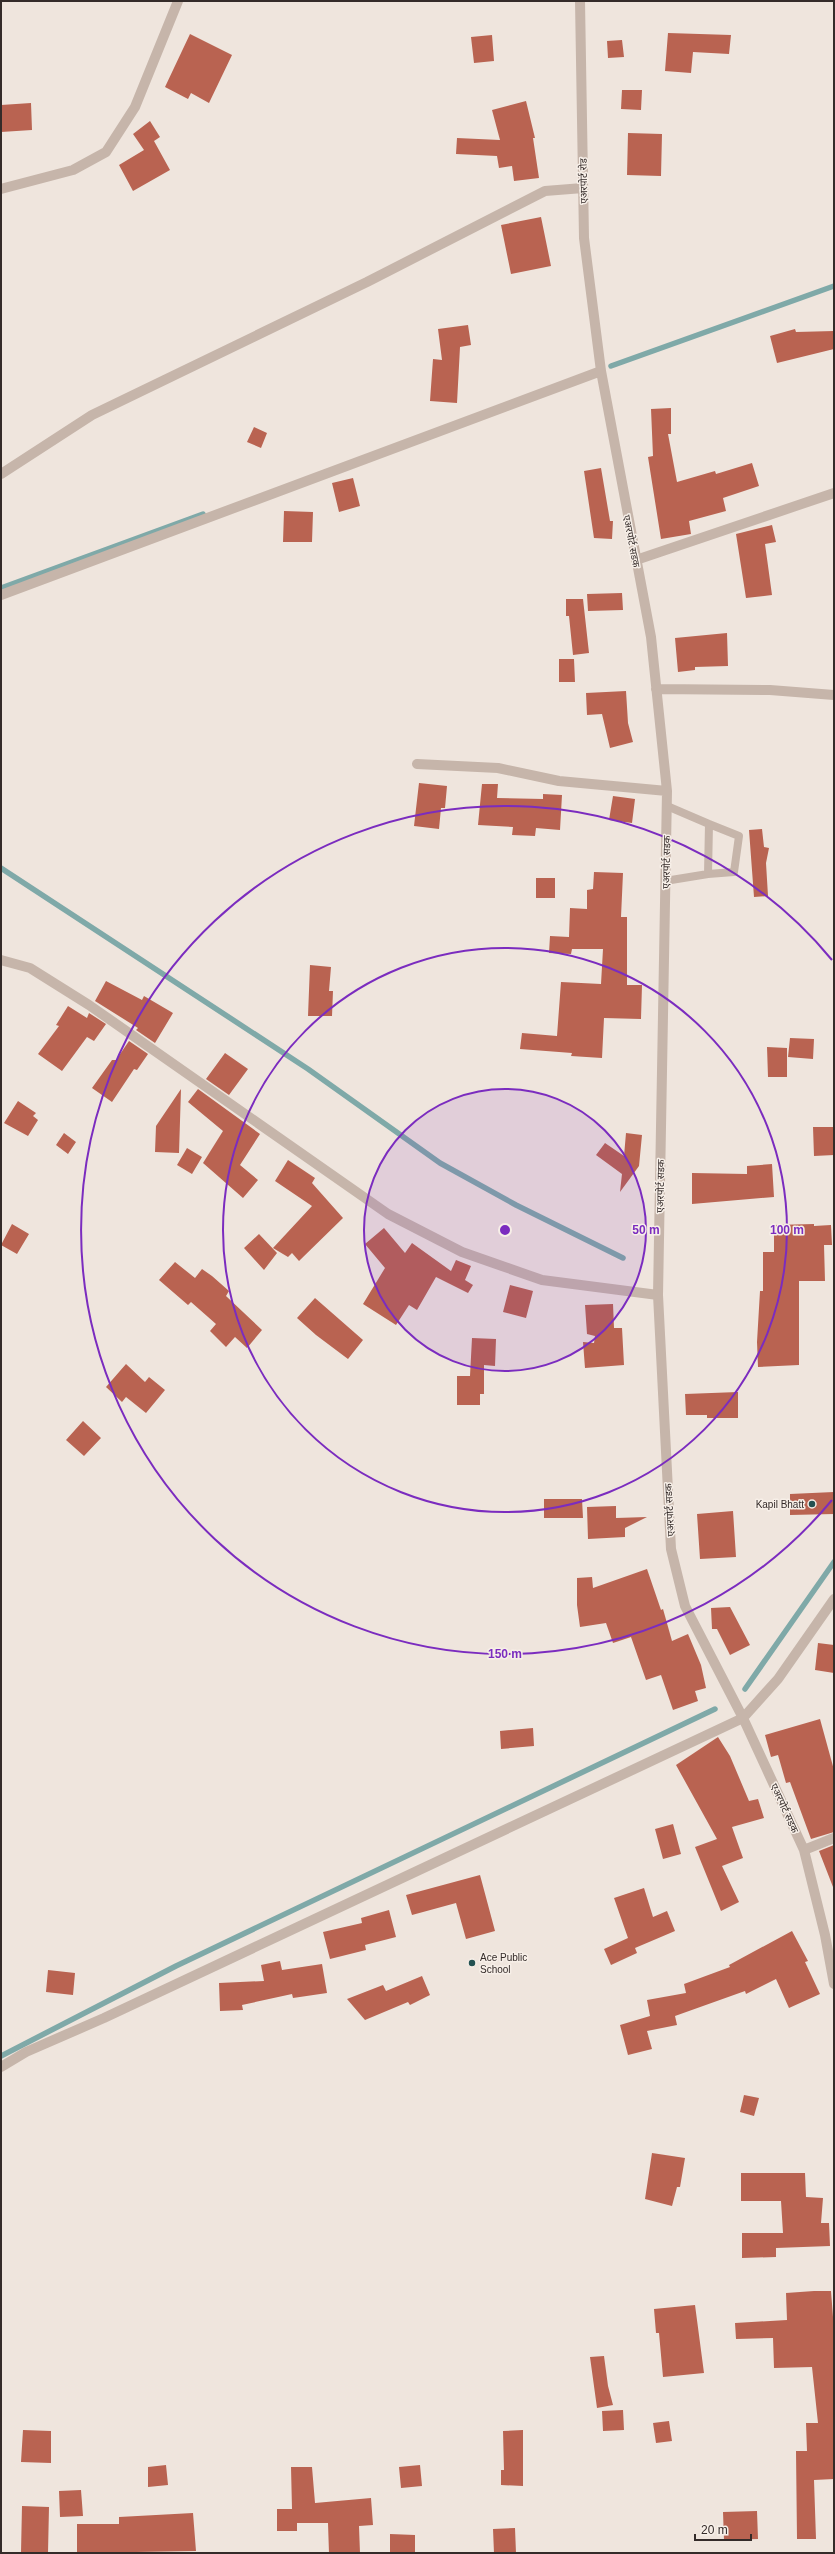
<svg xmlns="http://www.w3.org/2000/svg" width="835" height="2554" viewBox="0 0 835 2554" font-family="Helvetica,'Noto Sans Devanagari',sans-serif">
	<rect width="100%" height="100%" fill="#efe5dd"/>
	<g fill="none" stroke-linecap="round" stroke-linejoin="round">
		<path stroke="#7fa9a8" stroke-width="5.5" d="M611 366 834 286
			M1 588 203 514
			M1 868 308 1069 440 1163 516 1205 623 1258
			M745 1689 834 1562
			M1 2056 176 1966 715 1709"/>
	</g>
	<path fill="#b96351" d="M668 33 731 35 729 54 693 52 691 73 665 71Z
		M190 34 232 55 209 103 191 93 188 99 165 87Z
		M492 35 494 61 474 63 471 37Z
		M622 40 624 57 608 58 607 41Z
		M622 90H642L641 110 621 109Z
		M526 101 535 138H533L539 178 514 181 512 166 499 168 497 156 456 154 457 138 500 140 492 110Z
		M31 103 32 130 1 132V105Z
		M150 121 160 137 154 141 170 170 133 191 119 165 144 150 133 134Z
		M628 133 662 134 661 176 627 175Z
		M541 217 551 266 511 274 501 225Z
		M468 325 471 345 460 347 457 403 430 401 433 359 442 360 438 329Z
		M795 329 796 332 834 331V349L777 363 770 336Z
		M671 408V434H668L677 482 715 471 716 474 752 463 759 486 723 498 726 511 689 521 691 534 661 539 648 457 653 456 651 409Z
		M254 427 267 433 261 448 247 442Z
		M601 468 610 521H613L612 539 594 538 584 471Z
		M353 478 360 506 339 512 332 483Z
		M284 511 313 512 312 542H283Z
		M772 525 776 542 765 544 772 595 746 598 736 534Z
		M622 593 623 610 588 611 587 594Z
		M566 599H583L589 653 573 655 569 616H566Z
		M727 633 728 666 695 667V670L678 672 675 638Z
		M559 659H574L575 682H559Z
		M626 691 628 723 633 742 610 748 602 714 587 715 586 693Z
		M419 783 447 786 445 808H441L439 829 414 826Z
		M482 784H498L497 798 543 799V794L562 795 560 830 536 828 535 836 512 835 513 827 478 825Z
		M613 796 635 799 632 823 609 820Z
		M762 829 764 847 769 848 766 863 768 896 754 897 749 830Z
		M594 872 623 873 621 917H627V985H642L641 1019 604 1018 602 1058 571 1056 572 1053 520 1049 522 1033 557 1036 561 982 601 984 603 949H572L571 954 549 953 550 936 569 937 570 908 587 909V890L593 889Z
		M536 878H555V898H536Z
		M310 965 331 967 329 991H333L332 1016H308Z
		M106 981 142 1000 144 996 173 1013 155 1043 136 1030 138 1028 95 1001Z
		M68 1006 87 1018 89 1013 106 1024 94 1041 87 1037 62 1071 38 1054 59 1026 56 1025Z
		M790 1038 814 1039 813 1059 788 1057Z
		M129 1041 148 1054 137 1070 134 1069 112 1102 92 1088 112 1060H116Z
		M767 1047 787 1048V1077H768Z
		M225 1053 248 1069 229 1095 206 1079Z
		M181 1089 179 1153 155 1152 156 1126Z
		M198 1089 260 1134 240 1165 258 1180 243 1198 203 1163 223 1131 188 1102Z
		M18 1101 36 1113 33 1116 38 1120 28 1136 4 1123Z
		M813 1127H834V1155L814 1156Z
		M64 1133 76 1142 68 1154 56 1145Z
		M626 1133 642 1135 639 1166 620 1192 622 1174 596 1155 605 1143 624 1156Z
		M187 1148 202 1157 192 1174 177 1165Z
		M288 1160 315 1178 312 1183 343 1218 299 1261 292 1253 288 1257 273 1248 312 1206 275 1181Z
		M772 1164 774 1197 692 1204V1173L747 1174V1166Z
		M12 1224 29 1234 17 1254 1 1245Z
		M814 1224V1226L831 1225 832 1245H824L825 1281H799V1365L758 1367 757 1342 760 1291H763V1252H774V1225Z
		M384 1228 405 1253 412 1243 451 1271 456 1260 471 1266 465 1280 473 1285 468 1293 436 1277 417 1310 409 1305 396 1325 363 1304 385 1268 365 1244Z
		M259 1234 277 1253 264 1270 244 1248Z
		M175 1262 195 1278 202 1269 212 1276 229 1291 226 1296 262 1330 247 1348 235 1337 226 1347 210 1331 216 1324 191 1302 188 1305 159 1280Z
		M510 1285 533 1291 526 1318 503 1312Z
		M315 1298 363 1340 348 1359 316 1335 297 1318Z
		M613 1304 614 1328H622L624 1365 585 1368 583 1342 594 1343 595 1336 587 1334 585 1305Z
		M472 1338 496 1339 495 1366 484 1365V1394H480V1405H457V1376H470Z
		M126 1364 145 1382 149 1377 165 1390 146 1413 126 1397 122 1402 106 1387Z
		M738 1392V1418H707V1415H686L685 1394Z
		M83 1421 101 1438 84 1456 66 1440Z
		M834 1492V1514L790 1515V1494Z
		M544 1499H582L583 1518H544Z
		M616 1506V1518L647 1517 625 1528V1537L588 1539 587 1507Z
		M733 1511 736 1557 700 1559 697 1514Z
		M647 1569 661 1610 663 1609 672 1641 688 1634 701 1665 706 1688 695 1691 698 1701 673 1710 661 1675 646 1680 631 1637 613 1643 606 1623 580 1627 577 1605V1578L592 1577 593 1588Z
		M730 1607 750 1645 730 1655 717 1629H712L711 1608Z
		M818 1643 834 1645V1673L815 1670Z
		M820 1719 834 1770V1832L811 1839 790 1782 786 1783 778 1755 771 1757 765 1735Z
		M533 1728 534 1746 501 1749 500 1731Z
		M718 1737 730 1756 749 1801 758 1799 764 1818 732 1827 743 1858 722 1866 739 1902 721 1911 695 1847 717 1839 676 1765Z
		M673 1824 681 1854 663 1859 655 1829Z
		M834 1845V1887H833L819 1851Z
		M480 1875 495 1931 466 1939 456 1903 412 1915 406 1895Z
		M644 1888 653 1917 667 1911 675 1931 635 1948 637 1953 611 1965 604 1949 628 1938 614 1898Z
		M389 1910 396 1937 365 1945 366 1950 330 1959 323 1932 362 1923 361 1918Z
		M792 1931 808 1961 805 1962 820 1994 789 2008 776 1979 746 1994 745 1991 675 2016 677 2025 647 2031 652 2049 628 2055 620 2025 650 2016 647 2000 686 1993 684 1984 730 1967 729 1965Z
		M280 1961 282 1970 322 1964 327 1993 293 1998 292 1994 242 2005 243 2010 220 2011 219 1983 264 1981 261 1965Z
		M48 1970 75 1973 73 1995 46 1992Z
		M422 1976 430 1995 410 2005 408 2002 365 2020 347 1999 383 1985 386 1991Z
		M744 2095 759 2098 754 2116 740 2112Z
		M652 2153 685 2158 680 2187H677L672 2206 645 2199Z
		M741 2173H805L806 2197 823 2198 821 2223H829L830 2246 776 2248V2257L742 2258V2233H783L781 2201H741Z
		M814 2291H831L834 2330V2479L814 2480 816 2539H797L796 2451H807L806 2423H818L812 2367 774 2368 773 2338 736 2339 735 2323 787 2320 786 2293Z
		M695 2305 704 2373 663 2377 659 2333H656L654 2309Z
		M604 2356 608 2386 613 2405 597 2408 590 2357Z
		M623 2410 624 2430 603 2431 602 2411Z
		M669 2421 672 2441 656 2443 653 2423Z
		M23 2430 51 2431V2463L21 2462Z
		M523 2430V2486L501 2485V2470H504L503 2431Z
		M166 2465 168 2485 148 2487V2467Z
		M420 2465 422 2486 401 2488 399 2467Z
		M291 2467H312L315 2503 371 2498 373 2525 359 2526 360 2553H329L328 2523H297V2531H277V2509H292Z
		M81 2490 83 2516 60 2517 59 2491Z
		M22 2506 49 2507 48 2553H21Z
		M757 2511 758 2539 724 2540 723 2512Z
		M193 2513 196 2551 77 2553V2524H119V2517Z
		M515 2528 516 2553H494L493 2529Z
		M390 2534 415 2535V2553H390Z"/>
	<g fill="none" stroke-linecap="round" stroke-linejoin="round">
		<path stroke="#c6b5aa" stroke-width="8" d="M708 874 734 872 739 836 709 824
			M665 881 708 874 709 824 667 806"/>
		<path stroke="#c6b5aa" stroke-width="10" d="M580 1 584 238 601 371 651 637 667 791 658 1295 671 1549 685 1606 743 1718 804 1850 825 1935 834 1984
			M1 189 73 170 106 152 135 107 178 1
			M1 474 92 415 367 282 545 191 583 188
			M636 560 834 493
			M1 595 601 371
			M656 689 770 690 834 695
			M417 764 498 768 559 781 667 791
			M1 960 30 968 89 1005 388 1214 462 1252 542 1280 658 1295
			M804 1850 834 1838
			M1 2067 26 2052 104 2018 743 1718 778 1679 834 1599"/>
	</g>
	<circle cx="505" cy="1230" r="141" fill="#7b2cbf" fill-opacity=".12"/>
	<g fill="none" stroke="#7b2cbf" stroke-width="2">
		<circle cx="505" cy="1230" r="141"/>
		<circle cx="505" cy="1230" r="282"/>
		<path d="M832 1500A424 424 0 1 1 832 960"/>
	</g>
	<g fill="#235151" stroke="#f7efe8" stroke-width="1.5">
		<circle cx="812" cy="1504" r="4"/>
		<circle cx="472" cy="1963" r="4"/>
	</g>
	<g text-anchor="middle" stroke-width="3" stroke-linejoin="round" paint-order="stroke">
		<g font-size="10" fill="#342b29" stroke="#f7efe8">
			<text transform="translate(583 181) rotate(-91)" y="4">एअरपोर्ट रोड</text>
			<text transform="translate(632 541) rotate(79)" y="4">एअरपोर्ट सडक</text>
			<text transform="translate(666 862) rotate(-89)" y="4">एअरपोर्ट सडक</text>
			<text transform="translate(660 1186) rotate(-89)" y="4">एअरपोर्ट सडक</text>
			<text transform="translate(669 1510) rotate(-93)" y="4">एअरपोर्ट सडक</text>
			<text transform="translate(785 1808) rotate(65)" y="4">एअरपोर्ट सडक</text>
		</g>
		<g font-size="10" fill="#342b29" stroke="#f7efe8" text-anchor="end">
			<text x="804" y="1508">Kapil Bhatt</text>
			<text x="480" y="1961" text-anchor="start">Ace Public<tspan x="480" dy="12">School</tspan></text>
		</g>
	</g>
	<circle cx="505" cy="1230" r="6" fill="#7b2cbf" stroke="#f7efe8" stroke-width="2"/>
	<g font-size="12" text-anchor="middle" font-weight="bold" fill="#7b2cbf" stroke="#f7efe8" stroke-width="3" stroke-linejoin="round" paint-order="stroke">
		<text x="646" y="1234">50 m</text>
		<text x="787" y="1234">100 m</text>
		<text x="505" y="1658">150 m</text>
	</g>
	<rect width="835" height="2554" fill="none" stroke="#342b29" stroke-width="4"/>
	<path d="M695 2534v6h56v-6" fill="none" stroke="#342b29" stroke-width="2"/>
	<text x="701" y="2534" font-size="12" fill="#342b29" stroke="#f7efe8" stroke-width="3" paint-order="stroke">20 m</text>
</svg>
